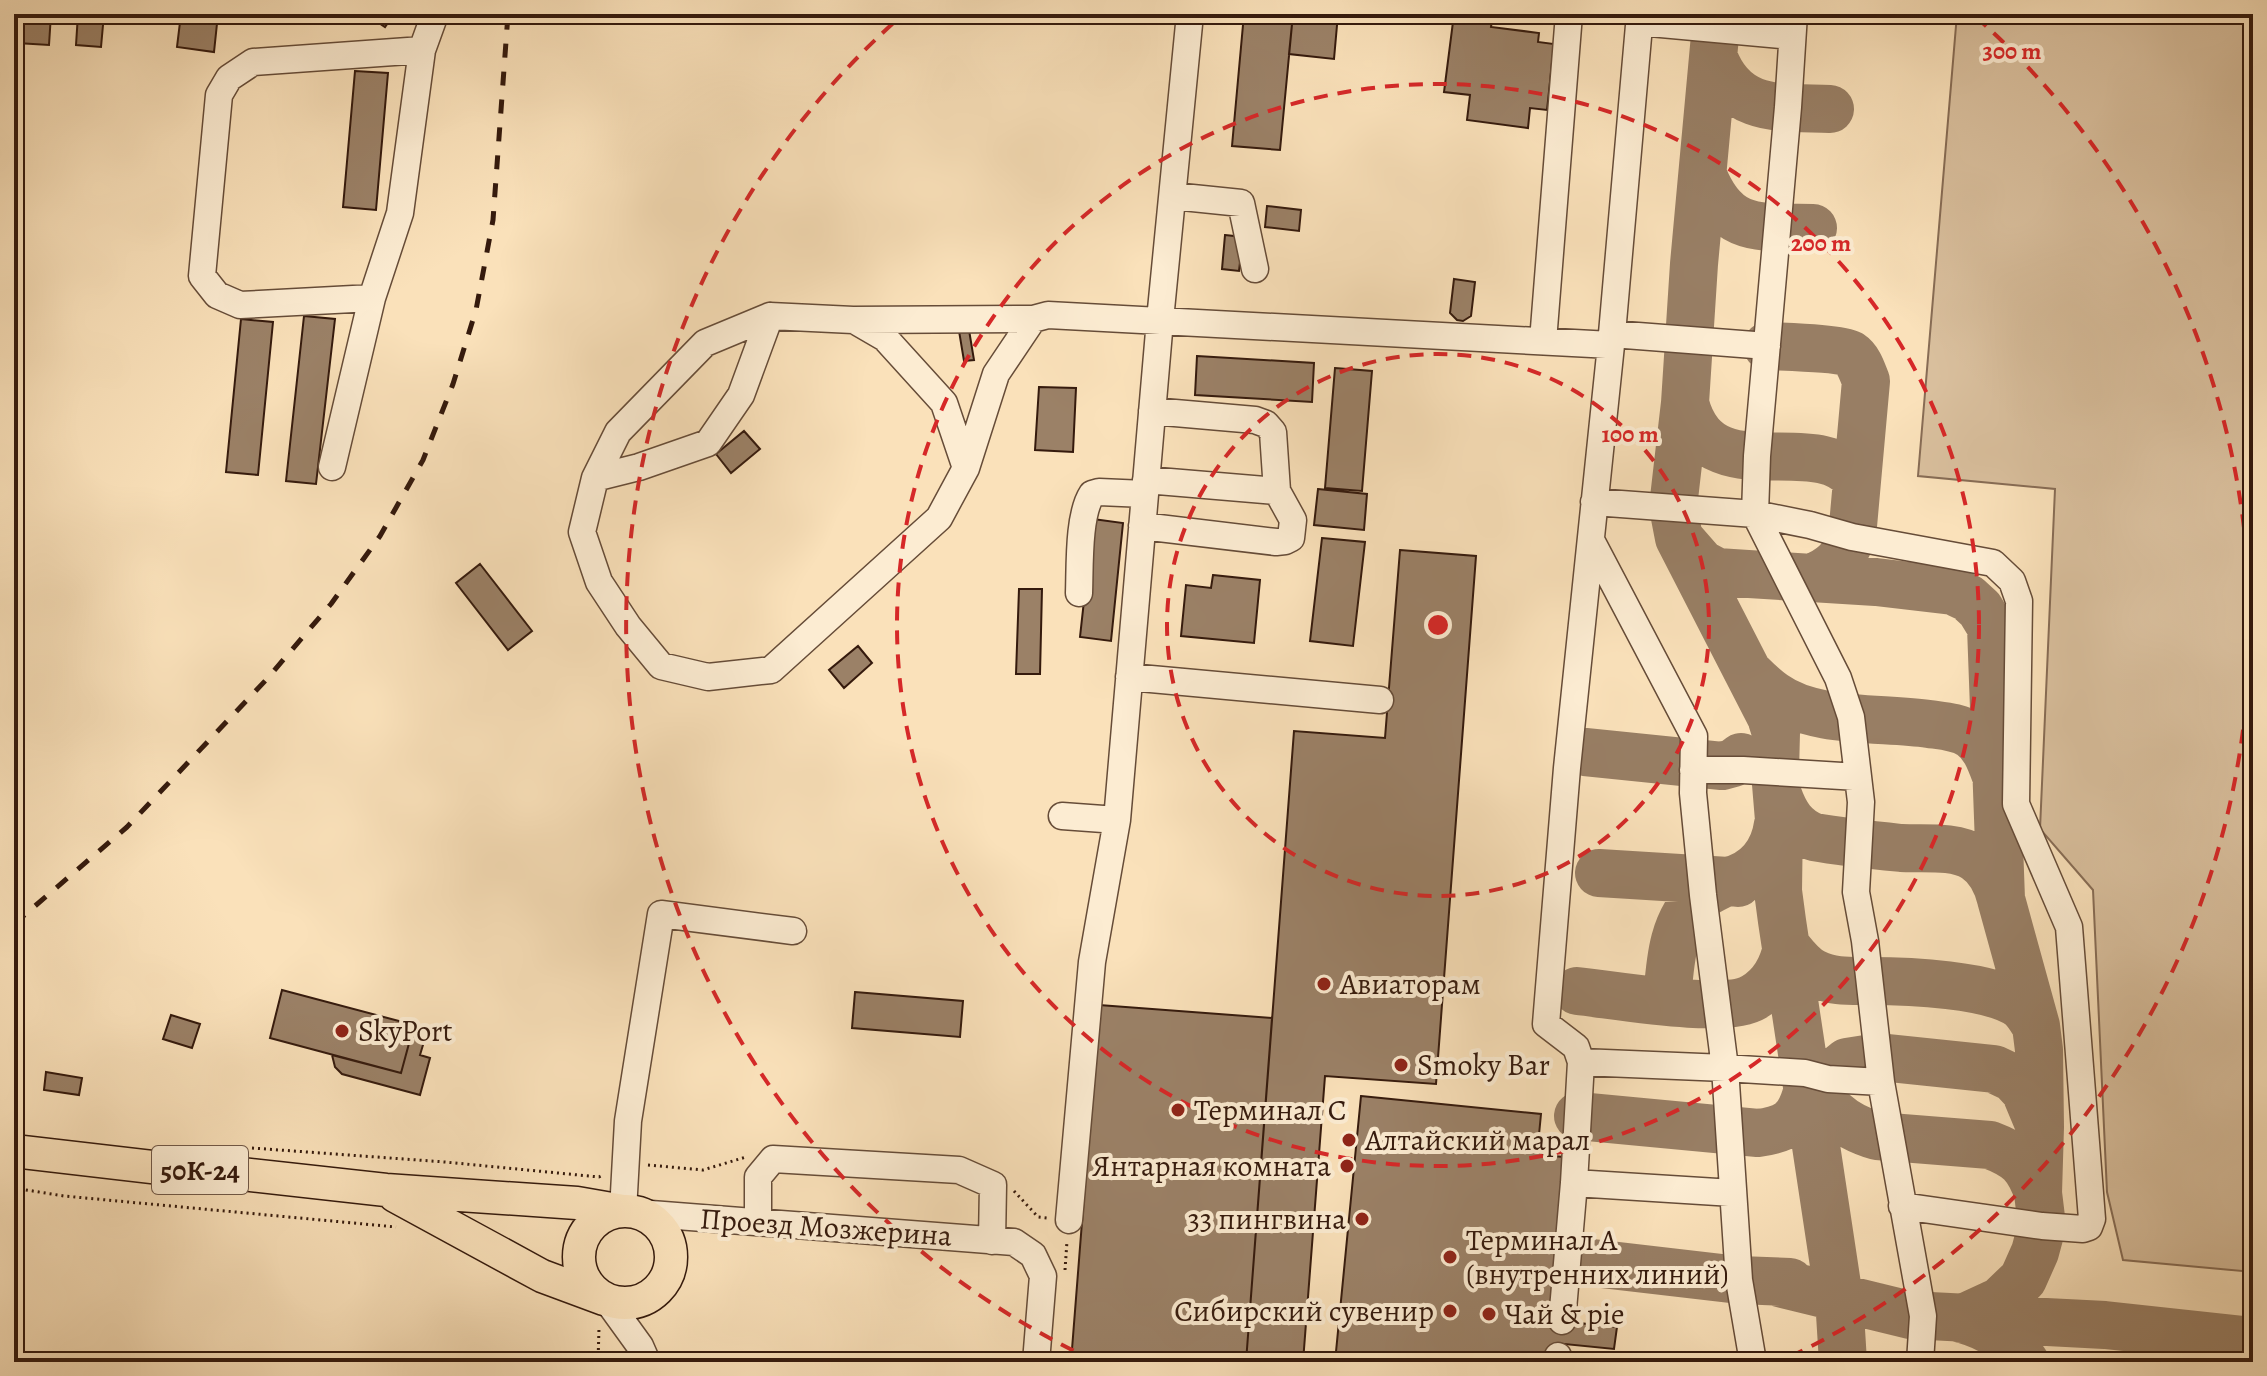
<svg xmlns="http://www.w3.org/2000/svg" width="2267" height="1376" viewBox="0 0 2267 1376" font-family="Alegreya,serif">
	<rect width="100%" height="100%" fill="#fae1ba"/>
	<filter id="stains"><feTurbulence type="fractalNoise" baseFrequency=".0025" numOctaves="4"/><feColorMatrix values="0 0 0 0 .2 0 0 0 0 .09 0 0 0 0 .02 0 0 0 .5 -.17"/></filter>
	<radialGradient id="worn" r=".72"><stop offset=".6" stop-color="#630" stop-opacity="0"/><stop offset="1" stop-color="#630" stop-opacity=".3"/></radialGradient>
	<path fill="#d9bf9d" stroke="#876c55" stroke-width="2" d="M1957 14H2253V1272L2123 1260 2107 1192 2093 890 2040 829 2055 489 1918 476Z"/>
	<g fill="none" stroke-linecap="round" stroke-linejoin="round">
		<path stroke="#987e64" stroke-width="48" d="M1717 14 1694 264 1685 403 1673 507 1679 538 1771 717 1776 733 1775 772 1779 820 1778 891 1782 921 1839 1298 1843 1362
			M1714 58C1735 114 1781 107 1830 109
			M1703 175C1726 233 1758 227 1813 228
			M1767 346C1784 347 1839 348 1850 354 1859 360 1862 371 1866 381L1852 537C1843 556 1839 564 1820 574
			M1685 403C1709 497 1815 426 1857 480
			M1681 540 1702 564 1717 572 1876 582 1953 591 1968 598 1980 609 1991 627 2001 899 2036 1026 2039 1050 2040 1127 2038 1193 2042 1226 2035 1252 2023 1279 2000 1301 1961 1319
			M1751 675C1758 682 1765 689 1774 695 1814 724 1882 717 1929 724 1943 726 1959 727 1971 735 1985 745 1990 760 1996 776
			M1585 752 1722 766 1733 763 1741 757
			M1778 795C1785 815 1794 829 1814 837 1843 842 1872 845 1901 848 1924 849 1955 845 1975 858 1989 867 1997 883 2001 899
			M1599 873 1728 881C1757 874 1774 853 1778 824
			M1787 947C1795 957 1802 967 1814 973 1831 982 1850 981 1869 981 1906 981 1992 984 2021 1006 2027 1011 2032 1020 2036 1026
			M1577 991C1615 995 1725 1015 1754 997 1773 986 1783 967 1787 947
			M1667 1001C1670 965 1671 922 1701 896 1709 890 1719 886 1728 881L1738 883
			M1806 1075C1824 1107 1840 1125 1877 1136L1990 1145C2019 1156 2028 1165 2038 1193
			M1578 1116 1758 1133C1787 1129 1799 1122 1807 1092
			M1812 1123 1817 1095 1831 1075 1847 1062 1879 1057 1994 1069 2013 1078 2025 1091 2040 1127
			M1567 1260 1739 1280 1790 1282
			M1779 1283 1910 1315 2105 1325 2253 1341
			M1965 1320C1993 1328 2007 1340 2025 1362"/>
	</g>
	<path fill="#9b8167" stroke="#351a0d" stroke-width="2" d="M20 14H51L49 45 17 43Z
		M78 14H104L101 47 76 45Z
		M181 14H218L214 52 177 47Z
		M376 14H394L385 27 373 19Z
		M1244 14H1293L1280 150 1232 146Z
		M1293 14H1338L1334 59 1289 54Z
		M1454 14H1493L1491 27 1539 33 1538 42 1554 44 1547 110 1530 108 1528 128 1467 120 1470 95 1444 92Z
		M355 71 388 73 376 210 343 207Z
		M1267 206 1301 210 1299 231 1265 227Z
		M1225 235 1243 237 1239 271 1222 269Z
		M1454 279 1475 282 1471 316 1463 321 1457 320 1450 313Z
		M304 316 335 319 316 484 286 481Z
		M241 319 273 322 258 475 226 472Z
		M969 330 974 360 964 361 959 331Z
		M1197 356 1314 363 1312 402 1195 395Z
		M1335 368 1372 371 1362 491 1325 488Z
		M1039 387 1076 388 1073 452 1035 450Z
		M744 431 760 449 731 473 716 454Z
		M1318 489 1367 494 1364 530 1314 525Z
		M1093 519 1123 523 1111 641 1080 637Z
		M1322 538 1365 542 1353 646 1310 641Z
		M1400 550 1476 556 1436 1084 1325 1076 1303 1362H1246L1294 731 1385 738Z
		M480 564 532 631 508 650 456 583Z
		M1213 575 1260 580 1254 643 1181 636 1186 585 1211 588Z
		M1019 589H1042L1040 674H1016Z
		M858 646 872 663 844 688 829 670Z
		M282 990 414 1025 401 1073 270 1038Z
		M855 992 963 1001 960 1037 852 1028Z
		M1099 1005 1272 1018 1246 1362H1071Z
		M171 1015 200 1024 192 1048 163 1039Z
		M414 1025 422 1033 423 1045 420 1055 430 1058 420 1095 342 1074 335 1067 332 1055 401 1073Z
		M46 1072 82 1078 79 1095 44 1090Z
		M1361 1096 1541 1114 1538 1145H1543L1542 1155 1564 1157 1549 1320 1617 1327 1614 1349 1565 1344 1563 1356 1545 1362H1335Z"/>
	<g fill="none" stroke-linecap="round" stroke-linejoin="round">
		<defs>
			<path id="minor" d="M1794 14 1788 107 1757 456 1755 514 1838 678 1851 717 1861 802 1856 892 1865 941 1881 1082 1923 1316 1920 1362
				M1639 22 1792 36
				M1173 196 1241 203 1255 269
				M372 298 240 305 217 295 202 276 219 95 229 78 253 62 422 50
				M1033 319 996 374 966 468 939 518 771 670 708 677 661 666 628 626 599 582 582 532 595 478 618 432 705 343 770 316 853 320 1033 319 1048 315 1611 345
				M854 320 885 338 944 403 966 468
				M1612 334 1767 346
				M1543 341 1569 14
				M1152 411 1255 420 1266 424 1273 432 1277 491
				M332 467 372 298 400 213 422 50 435 14
				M595 478 639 467 708 443 741 395 770 316
				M1594 502 1755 514 1810 525 1852 537 1993 563 2012 581 2019 601 2016 804 2069 927 2092 1219 2089 1227 2083 1229 2042 1226 1902 1206
				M1142 526 1276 542 1285 541 1291 538 1293 520 1277 491 1146 480
				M1592 542 1694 736 1693 793 1703 895 1725 1068 1739 1280 1753 1362
				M1079 593C1080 567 1078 515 1092 494L1099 492 1145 494
				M1129 677 1380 700
				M1693 770H1743L1858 777
				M1062 816 1117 820
				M1581 1062 1725 1068 1805 1073 1828 1079 1881 1082
				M1574 1183 1733 1193
				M623 1211 628 1121 661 914 793 931
				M638 1213 1014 1242 1033 1255 1043 1276 1036 1362
				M1069 1220 1092 962 1117 820 1160 320 1190 14
				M758 1222V1177L773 1159 959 1170 993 1185 992 1241
				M606 1299 640 1346 647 1362
				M1562 1321 1574 1183 1581 1062 1576 1047 1546 1024 1567 768 1611 345 1640 14
				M1557 1362 1558 1356"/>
			<path id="major" d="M14 1151 169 1169 206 1170 386 1190 577 1203 623 1211
				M395 1196 542 1276 604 1299
				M579 1257a46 46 0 1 1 92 0a46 46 0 1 1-92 0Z"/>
		</defs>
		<use href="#minor" stroke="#664c38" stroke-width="29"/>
		<use href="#major" stroke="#351a0d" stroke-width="35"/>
		<path stroke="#351a0d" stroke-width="3" stroke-dasharray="2 4" stroke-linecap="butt" d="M252 1148 445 1162 599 1177 603 1175
			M648 1165 703 1170 746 1157
			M14 1188 64 1196 396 1227
			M1014 1191 1038 1217 1047 1218
			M1065 1270 1067 1241
			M598 1362 599 1328"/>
		<use href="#minor" stroke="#fcecd2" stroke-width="26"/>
		<use href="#major" stroke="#fae1ba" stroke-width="32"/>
		<path stroke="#351a0d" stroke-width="5" stroke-dasharray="14 14" stroke-linecap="butt" d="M14 924 127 827 266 680 331 604 380 536 423 460 453 384 476 310 493 220 508 14"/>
	</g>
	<g fill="none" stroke="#d62828" stroke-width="4" stroke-dasharray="14 10">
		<circle cx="1438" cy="625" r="271"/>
		<circle cx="1438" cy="625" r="541"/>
		<path d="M1095 1361A812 812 0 0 1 900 17M1976 17A812 812 0 0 1 1781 1361"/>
	</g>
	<g fill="#8f2418" stroke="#fcecd2" stroke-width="3">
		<circle cx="1324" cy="984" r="8"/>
		<circle cx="342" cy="1031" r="8"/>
		<circle cx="1401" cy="1065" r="8"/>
		<circle cx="1178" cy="1110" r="8"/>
		<circle cx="1349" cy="1140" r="8"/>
		<circle cx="1347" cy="1166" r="8"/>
		<circle cx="1362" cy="1219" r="8"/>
		<circle cx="1450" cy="1257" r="8"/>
		<circle cx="1450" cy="1311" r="8"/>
		<circle cx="1489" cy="1314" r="8"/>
	</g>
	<g text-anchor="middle" stroke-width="8" stroke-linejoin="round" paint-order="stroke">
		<rect fill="#fcecd2" stroke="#715948" stroke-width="2" x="152" y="1146" width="96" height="48" rx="6"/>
		<g font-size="28" font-weight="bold" fill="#351a0d">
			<text x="200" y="1180">50К-24</text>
		</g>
		<g font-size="30" fill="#351a0d" stroke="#fcecd2" text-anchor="start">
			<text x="1340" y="994">Авиаторам</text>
			<text x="358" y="1041">SkyPort</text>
			<text x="1417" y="1075">Smoky Bar</text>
			<text x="1194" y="1120">Терминал С</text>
			<text x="1365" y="1150">Алтайский марал</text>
			<text x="1331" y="1176" text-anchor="end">Янтарная комната</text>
			<text x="1346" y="1229" text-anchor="end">33 пингвина</text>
			<text x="1466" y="1250">Терминал А<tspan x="1466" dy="34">(внутренних линий)</tspan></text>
			<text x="1434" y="1321" text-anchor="end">Сибирский сувенир</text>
			<text x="1505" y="1324">Чай &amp; pie</text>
		</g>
		<g font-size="30" fill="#351a0d" stroke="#fcecd2">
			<text transform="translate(826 1227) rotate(4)" y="10">Проезд Мозжерина</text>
		</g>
	</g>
	<circle cx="1438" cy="625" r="12" fill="#d62828" stroke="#fcecd2" stroke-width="4"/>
	<g font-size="24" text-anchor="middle" font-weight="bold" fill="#d62828" stroke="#fcecd2" stroke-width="8" stroke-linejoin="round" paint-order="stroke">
		<text x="2012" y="59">300 m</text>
		<text x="1821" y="251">200 m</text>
		<text x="1630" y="442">100 m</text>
	</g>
	<rect width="2267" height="1376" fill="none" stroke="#fae1ba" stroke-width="48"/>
	<rect x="16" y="16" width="2235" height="1344" fill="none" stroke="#351a0d" stroke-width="4"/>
	<rect x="24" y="24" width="2219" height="1328" fill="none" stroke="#351a0d" stroke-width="2"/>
	<rect width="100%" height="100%" filter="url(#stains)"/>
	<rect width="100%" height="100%" fill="url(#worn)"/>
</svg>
